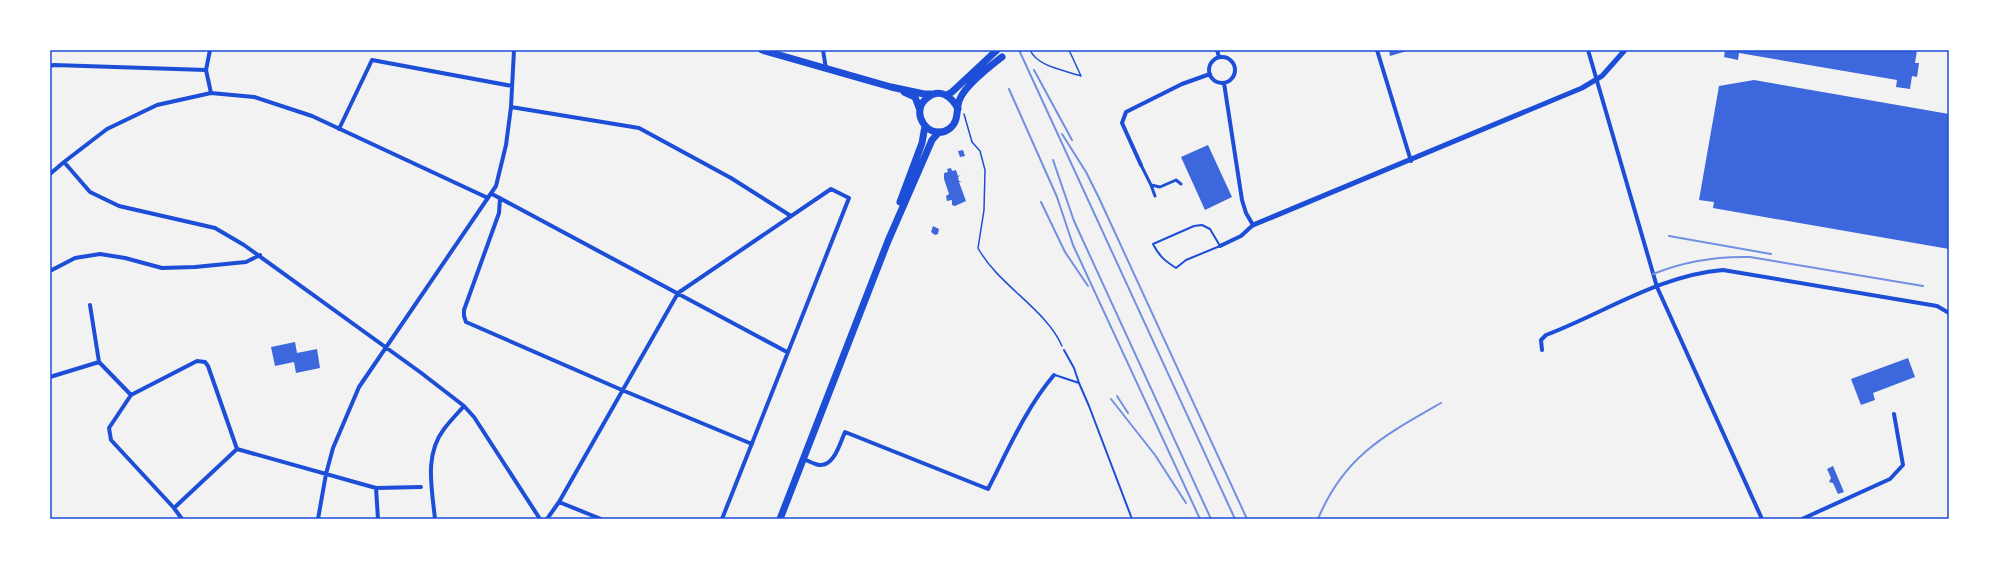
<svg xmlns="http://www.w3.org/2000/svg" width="1999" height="569" viewBox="0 0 1999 569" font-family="'Asap Condensed',sans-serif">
	<rect width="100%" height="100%" fill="#f2f2f2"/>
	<path fill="#3d67dc" d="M1389 50H1410L1390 56Z
		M1725 50H1917L1915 63H1919L1917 77 1912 76 1910 89 1896 87 1897 80 1739 53 1738 60 1724 57Z
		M1754 80 1949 114V249L1713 208 1714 202 1699 200 1719 86Z
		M1208 145 1232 197 1205 210 1181 157Z
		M963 150 965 156 960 157 958 151Z
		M951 168 952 171 956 170 958 176 961 175 958 177 959 181H962L959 182 966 201 955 206 952 205V200L947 201 946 196 949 194 944 179V173L948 172 947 169Z
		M933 226 939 229 938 234 935 235 931 232Z
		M295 342 297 353 317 349 320 368 296 373 294 362 275 366 271 347Z
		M1908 358 1915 377 1873 393 1875 400 1861 405 1851 379Z
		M1833 466 1844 492 1838 494 1833 483 1829 482 1831 478 1827 469Z"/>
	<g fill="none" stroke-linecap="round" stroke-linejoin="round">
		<path stroke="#1d4ed8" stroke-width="1.5" d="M1030 50C1038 67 1064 70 1081 76
			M1069 50 1081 76
			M964 114 972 142 980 151 985 170 984 210 978 248C998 285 1046 309 1062 346"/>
		<path stroke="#1d4ed8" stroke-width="2" d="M1202 225 1210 229 1220 246 1186 260 1176 268C1165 261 1159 256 1153 244L1194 226Z
			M1064 350 1074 368 1079 383 1089 406 1132 519
			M1055 375 1079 383"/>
		<path stroke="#1d4ed8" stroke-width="3" d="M1141 165 1151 185
			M1155 196 1151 185 1160 187 1176 180 1181 184"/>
		<path stroke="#1d4ed8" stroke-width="4" d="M210 50 206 70 211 93
			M823 50 826 69
			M1217 50 1219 57
			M1377 50 1411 161
			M1588 50 1657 287 1762 519
			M1209 70a13 13 0 1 1 26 0a13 13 0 1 1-26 0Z
			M50 66 54 65 206 70
			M511 107 639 128 731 178 791 216
			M339 129 372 60 512 86
			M64 162 90 192 119 206 215 228 244 245 420 372 464 406 474 417 540 519
			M1141 165 1122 123 1126 112 1182 84 1210 74
			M50 174 64 162 107 129 157 105 211 93 254 97 312 116 488 198
			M492 194 787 352
			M500 198 499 213 464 310V316L466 322 622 390 752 444
			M1220 246 1241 236 1253 225 1246 213 1242 200 1224 83
			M50 271 75 258 100 254 125 258 162 268 195 267 246 262 260 255
			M90 305 99 362 131 395
			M1542 350 1541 340 1546 335C1604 313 1660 275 1723 270L1937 306 1949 313
			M50 377 99 362
			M237 449 376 488 421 487
			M804 459C808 461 814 464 819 465 834 467 840 443 845 432L988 489C1008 450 1026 408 1054 375
			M376 488 378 519
			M559 502 601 519
			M174 508 237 449 208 366 205 362 197 361 131 395 109 428 111 440 174 508 182 519
			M318 519 326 474 333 448 359 387 496 186 506 145 511 107 514 50
			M435 519C432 489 424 455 444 429 450 421 457 414 464 406
			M547 519 559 502 678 293 831 189 849 198 722 519
			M1802 519 1890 479 1903 465 1894 414"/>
		<path stroke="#1d4ed8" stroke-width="5" d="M1253 225 1582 88 1602 76 1625 50"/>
		<path stroke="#1d4ed8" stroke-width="7" d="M762 50 891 87 924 94H932
			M904 92 915 97 920 110
			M947 95 952 92 997 50
			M958 109C952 97 940 87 927 98 908 113 930 142 949 129 959 122 956 111 959 101 964 86 989 67 1002 57
			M900 202 922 143 925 126
			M780 519 888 241 932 140 939 132"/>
		<path stroke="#7290e2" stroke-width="2" d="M1019 50 1235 519
			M1034 70 1072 140
			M1009 89 1057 197 1073 245 1200 519
			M1062 134 1086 172 1099 198 1247 519
			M1053 160 1074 221 1211 519
			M1041 202 1065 252 1088 286
			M1669 236 1771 254
			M1653 274C1685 261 1715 256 1750 257L1923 286
			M1117 396 1128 413
			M1111 399 1155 455 1186 503
			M1318 519C1344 456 1385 435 1441 403"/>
	</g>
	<rect width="1999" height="569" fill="none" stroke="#ffffff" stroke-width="102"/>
	<rect x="51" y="51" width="1897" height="467" fill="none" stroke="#1d4ed8" stroke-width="1.5"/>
</svg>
